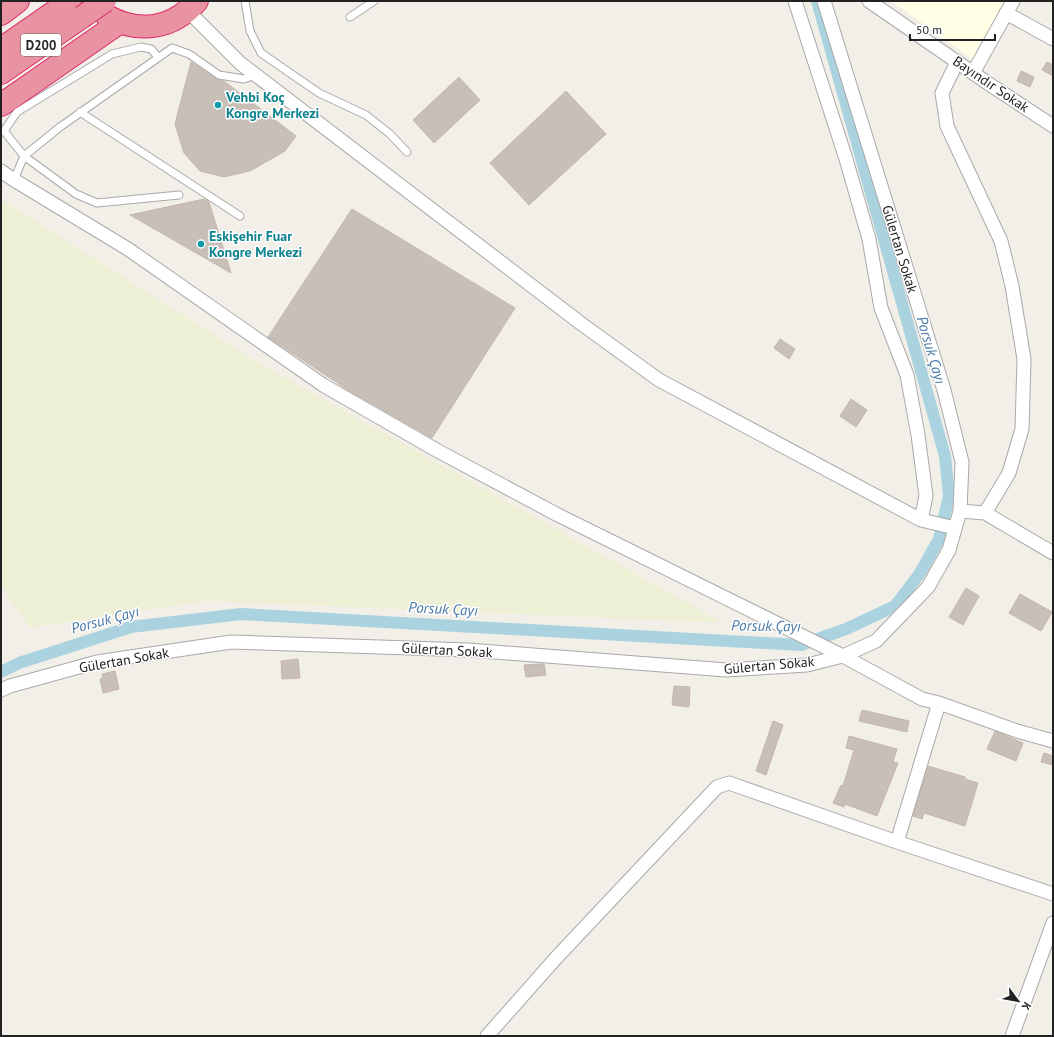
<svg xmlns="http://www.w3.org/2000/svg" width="1054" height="1037" viewBox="0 0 1054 1037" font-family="'PT Sans',sans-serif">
	<rect width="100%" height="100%" fill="#f2efe9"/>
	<path fill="#ffffe5" d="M891 1H1006L975 61Z"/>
	<path fill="#eef0d5" d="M1 199 262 365 724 623 207 601 30 628 1 585Z"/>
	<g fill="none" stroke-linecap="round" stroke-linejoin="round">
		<path stroke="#aad3df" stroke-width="12" d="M1 672 19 663 131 627 241 614 801 645 846 629 895 606 920 573 939 539 949 496 945 456 817 1"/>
	</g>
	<path fill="#c7bfb8" stroke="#c4b6ab" d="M191 62 216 79 224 81 296 136 285 151 250 171 224 177 200 171 184 153 175 124Z
		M1047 62 1053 65V76L1042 70Z
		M1021 71 1034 77 1030 87 1017 81Z
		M459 77 480 100 434 143 413 120Z
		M566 91 606 134 529 205 490 163Z
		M204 199 209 202 231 273 130 215Z
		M352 209 515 308 432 438 348 390 268 337Z
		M780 339 795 349 789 359 774 348Z
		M851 399 867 410 856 427 840 416Z
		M966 588 979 596 963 625 949 617Z
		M1020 594 1052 612 1041 631 1009 613Z
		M298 659 300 678 282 679 281 661Z
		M539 664H544L546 675 526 677 524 665Z
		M115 671 119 689 103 693 100 679 103 678 102 674Z
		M674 686 690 687 689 707 672 705Z
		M862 710 909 721 907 732 859 721Z
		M773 721 783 725 766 775 756 771Z
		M995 731 1023 743 1016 761 987 749Z
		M849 736 897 749 893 762 898 763 877 816 845 804 844 807 833 803 841 785 843 786 854 750 846 748Z
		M1044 753 1053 756V765L1041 762Z
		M928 766 965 777V779L978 783 965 826 924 813 922 819 913 816Z"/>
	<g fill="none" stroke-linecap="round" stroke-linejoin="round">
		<defs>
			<path id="lane" d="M245 1 250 31 261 53 319 93 366 115 390 134 407 152
				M350 17 374 1
				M158 57 151 49 141 47 112 54 17 112 4 131 24 156 76 194 97 203 179 195
				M80 112 240 216
				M14 180 24 156 60 127 172 48 189 54 219 75 244 79 255 75"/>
			<path id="street" d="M795 1 846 159 869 239 881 308 907 375 918 435 926 496 921 520
				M869 1 989 84 1053 126
				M188 11 240 63 583 325 659 380 921 520 955 528
				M1006 13 1053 39
				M957 62 942 93 947 126 1001 241 1012 286 1024 359 1022 429 1009 473 985 513
				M973 73 1013 1
				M1 171 14 180 128 249 323 385 438 451 556 514 843 656 922 699 939 703 1017 731 1053 741
				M960 511 985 513 1053 553
				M1 690 10 686 97 662 231 642 468 650 726 670 807 665 843 656 876 641 928 587 949 550 960 511 962 462 944 390 824 1
				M897 842 1053 894
				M487 1036 556 958 717 787 729 783 897 842 939 703
				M1012 1036 1053 923"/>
			<path id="highway" d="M1 14 18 1
				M107 16C139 34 173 29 197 1
				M1 49 70 1
				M1 73 82 17
				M1 105 119 23"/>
		</defs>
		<use href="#lane" stroke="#a9a9a9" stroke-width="9"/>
		<use href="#street" stroke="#a9a9a9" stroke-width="15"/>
		<use href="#highway" stroke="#dc2a67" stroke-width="24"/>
		<use href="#lane" stroke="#fff" stroke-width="7"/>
		<use href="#street" stroke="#fff" stroke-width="13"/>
		<use href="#highway" stroke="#e892a2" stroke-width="22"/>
		<defs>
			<path id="highway-bridge" d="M82 17 105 1"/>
		</defs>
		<use href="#highway-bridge" stroke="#dc2a67" stroke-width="24" stroke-linecap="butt"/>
		<use href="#highway-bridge" stroke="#e892a2" stroke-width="22"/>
	</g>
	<g fill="#0f9aa8" stroke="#fff" stroke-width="1.5">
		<circle cx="218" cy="105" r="4"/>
		<circle cx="201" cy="244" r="4"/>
	</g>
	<g text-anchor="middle" stroke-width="3" stroke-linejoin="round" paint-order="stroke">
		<rect fill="#fff" stroke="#646464" stroke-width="1" x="21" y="34" width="40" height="22" rx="3"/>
		<g font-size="13" font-weight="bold" fill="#222">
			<text x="41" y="50">D200</text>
		</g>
		<g font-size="14" fill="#222" stroke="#fff">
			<text transform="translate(991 84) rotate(34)" y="5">Bayındır Sokak</text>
			<text transform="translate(900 249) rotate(73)" y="5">Gülertan Sokak</text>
			<text transform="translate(447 650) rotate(3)" y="5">Gülertan Sokak</text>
			<text transform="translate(124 660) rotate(-10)" y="5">Gülertan Sokak</text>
			<text transform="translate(769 665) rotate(-5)" y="5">Gülertan Sokak</text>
		</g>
		<g font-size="14" font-weight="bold" fill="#0d838f" stroke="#fff" text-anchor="start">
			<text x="226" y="102">Vehbi Koç<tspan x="226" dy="16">Kongre Merkezi</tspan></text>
			<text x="209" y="241">Eskişehir Fuar<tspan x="209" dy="16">Kongre Merkezi</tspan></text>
		</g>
		<g font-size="15" font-style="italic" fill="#4a7aab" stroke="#fff">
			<text transform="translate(931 350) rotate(74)" y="5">Porsuk Çayı</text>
			<text transform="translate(443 609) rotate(3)" y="5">Porsuk Çayı</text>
			<text transform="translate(105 620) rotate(-15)" y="5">Porsuk Çayı</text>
			<text transform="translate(766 626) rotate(1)" y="5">Porsuk Çayı</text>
		</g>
	</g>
	<rect width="1054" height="1037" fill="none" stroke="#222222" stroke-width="4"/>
	<g transform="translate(1018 1001) rotate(122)" stroke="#ffffff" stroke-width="3" paint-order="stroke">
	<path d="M0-3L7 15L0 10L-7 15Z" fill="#222222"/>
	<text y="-6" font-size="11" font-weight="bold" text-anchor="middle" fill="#222222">K</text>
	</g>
	<path d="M910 34v6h85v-6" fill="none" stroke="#222222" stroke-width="2"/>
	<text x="916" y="34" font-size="12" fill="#222222" stroke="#ffffff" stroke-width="3" paint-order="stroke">50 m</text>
</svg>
